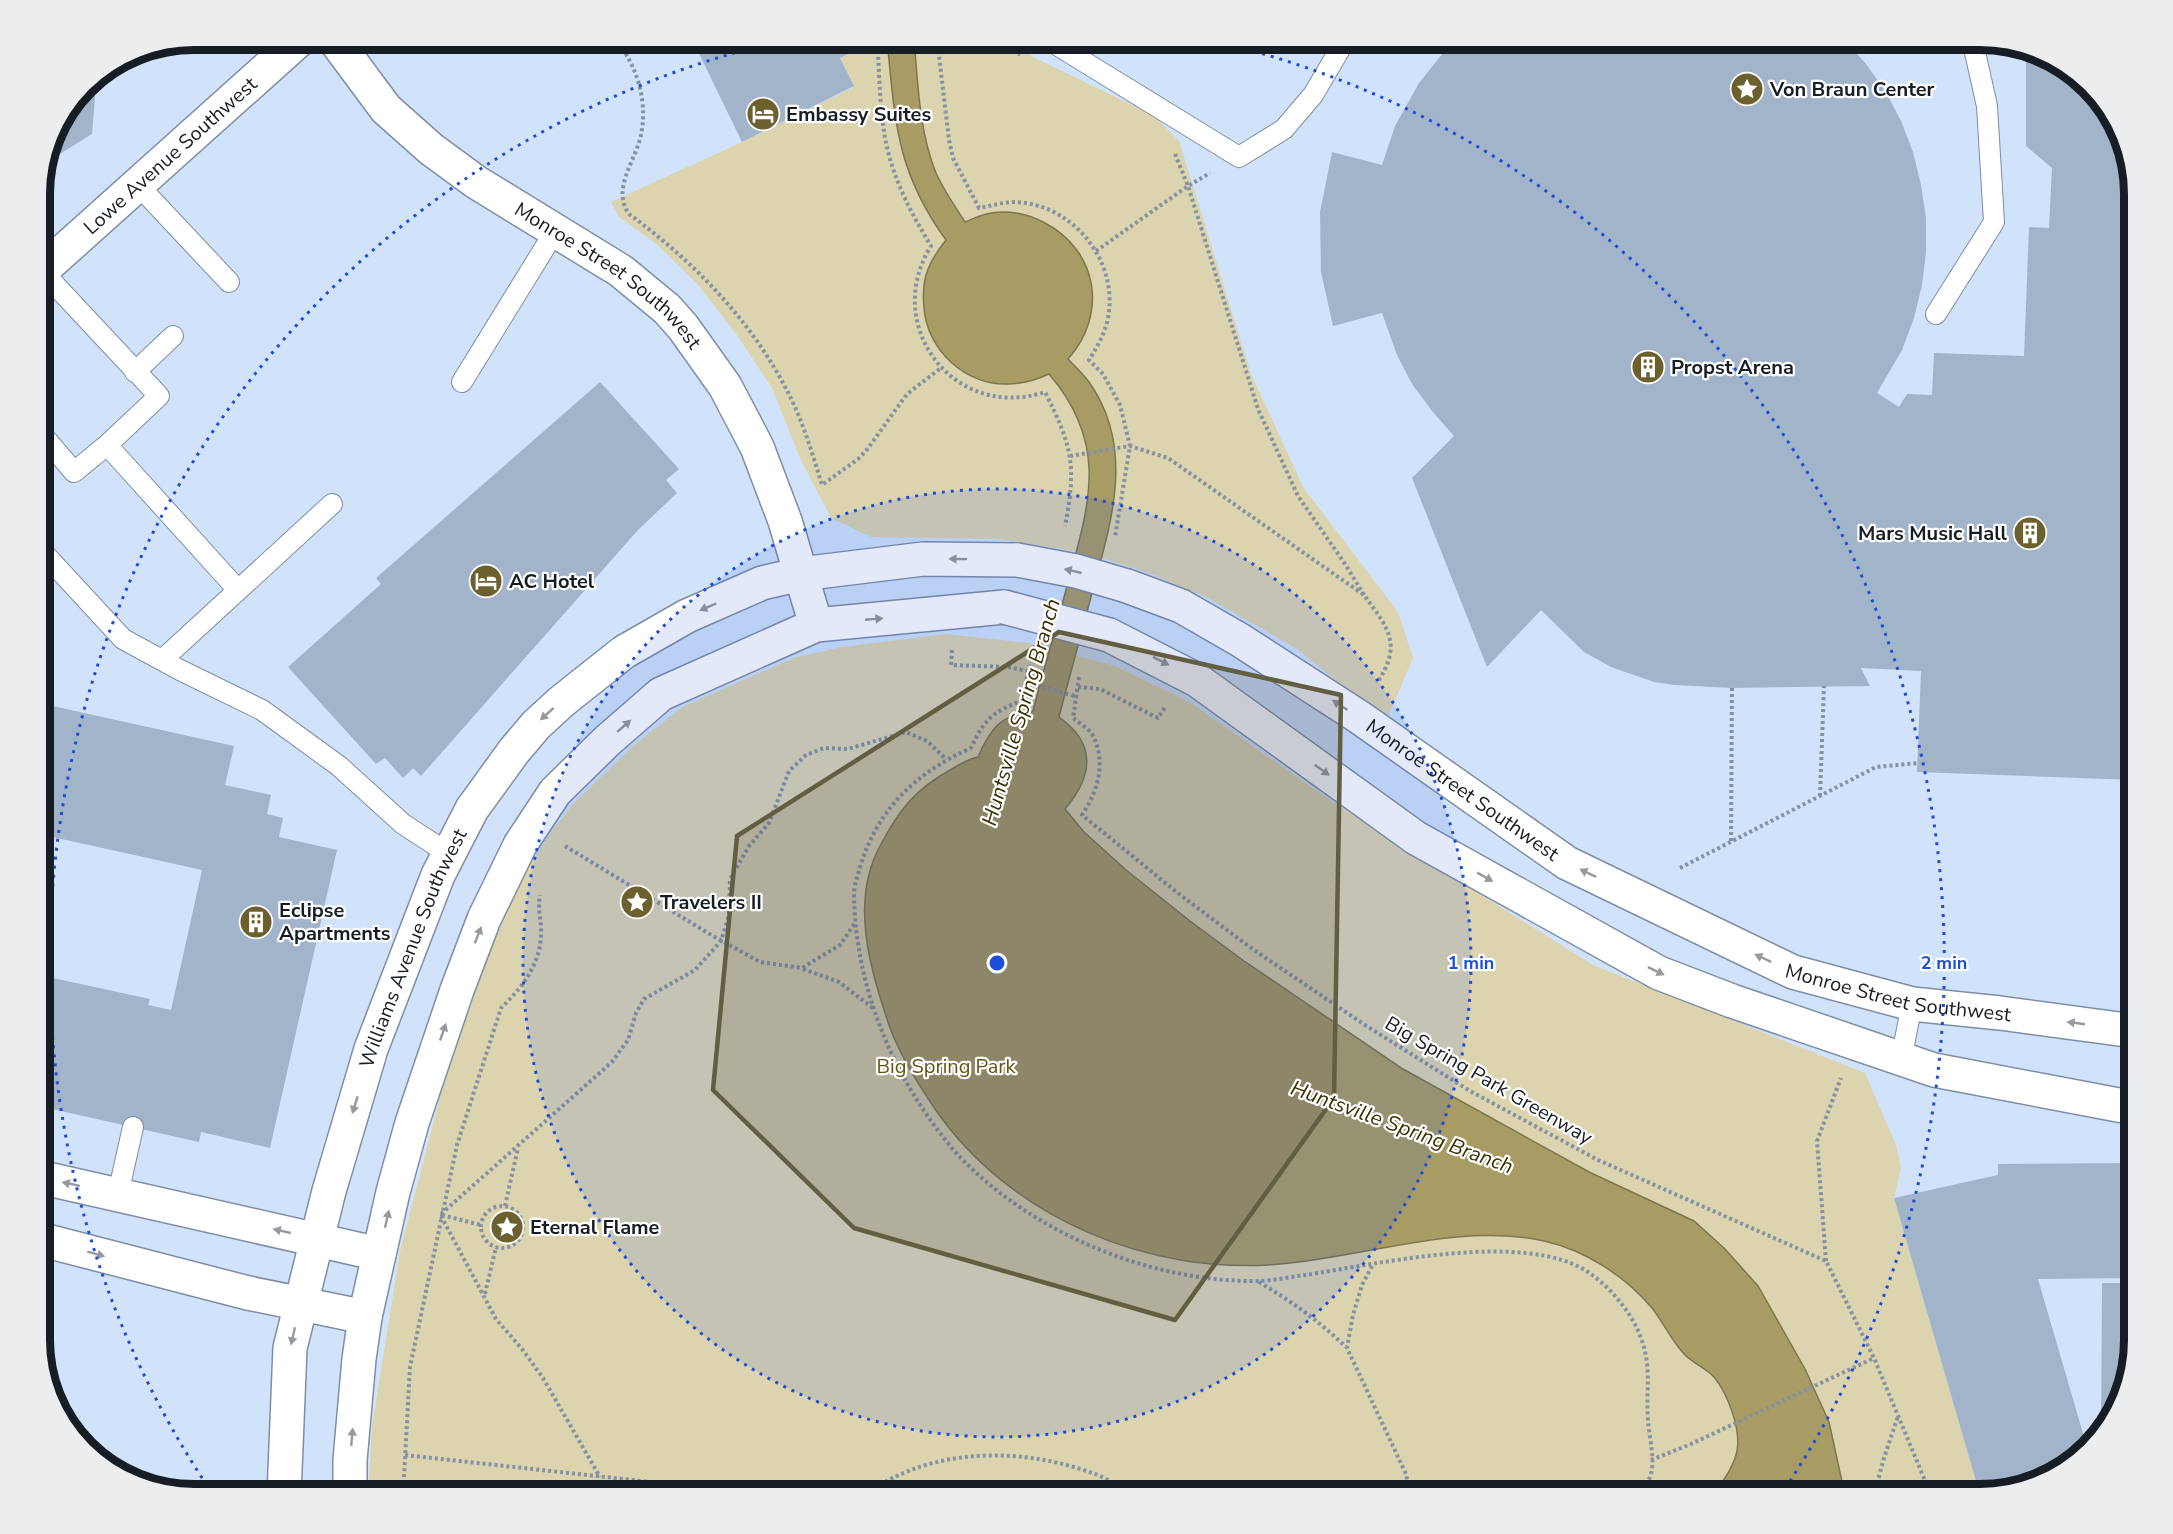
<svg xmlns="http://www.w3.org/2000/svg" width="2173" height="1534" viewBox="0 0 2173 1534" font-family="'Nunito Sans',sans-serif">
	<rect width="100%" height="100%" fill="#d0e3fa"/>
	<path fill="#dcd4af" d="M851 39H1015L1033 57 1153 115 1179 141 1251 374 1303 487 1398 612 1413 658 1386 721 1297 649 1208 598 1146 572 1085 553 998 539 871 537 831 518 800 458 772 388 737 335 699 286 659 246 619 217 611 202 742 142 854 87 840 58 856 50Z
		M946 634 1027 643 1115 666 1191 703 1334 803 1593 965 1865 1073 1896 1145 1901 1168 1894 1198 1980 1495H368L372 1427 400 1251 441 1094 488 955 527 869 551 832 572 805 634 745 684 706 793 658 842 647Z"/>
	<path fill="#a89c64" stroke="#7c7651" stroke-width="1.5" d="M887 39H914C918 84 919 131 936 173 944 191 955 206 965 222 973 219 982 214 991 213 1009 210 1029 214 1045 223 1098 251 1108 314 1068 359 1075 366 1083 374 1089 382 1135 447 1112 520 1093 589 1082 632 1070 674 1059 717 1097 744 1093 776 1065 809L1084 832 1126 870 1190 921 1244 961 1403 1069 1589 1172 1694 1221 1725 1249 1758 1286 1805 1369 1829 1422 1845 1495H1713C1722 1482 1734 1467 1737 1451 1741 1429 1728 1394 1714 1377 1706 1368 1694 1364 1685 1355 1672 1342 1664 1323 1652 1308 1625 1276 1585 1250 1544 1241 1458 1222 1366 1257 1280 1264 1150 1276 1010 1218 935 1109 918 1084 901 1057 890 1028 871 971 849 903 880 846 899 810 915 789 952 769 960 764 968 759 978 757 990 729 1000 715 1033 711 1044 669 1056 628 1067 586 1089 505 1110 445 1049 374 1036 380 1023 384 1008 384 966 386 927 350 924 308 923 297 923 283 927 272 931 260 938 250 946 240 896 171 895 121 887 39Z"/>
	<path fill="#a2b4ca" d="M692 39H851L856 50 840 58 854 86 742 142Z
		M1447 39H1844L1866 64 1886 92 1901 121 1913 152 1921 185 1926 218V252L1922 285 1914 318 1902 350 1877 393 1899 407 1907 394 1932 395 1934 353 2024 356 2029 227 2049 228 2052 168 2026 146V47L2073 71 2118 125 2134 193V780L1917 772 1921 671 1861 668 1870 686 1732 688 1675 685 1654 682 1611 667 1584 652 1541 610 1487 667 1412 478 1454 436 1432 411 1412 384 1397 355 1382 313 1333 326 1321 272 1320 212 1332 152 1382 165 1395 126 1419 83 1451 43Z
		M97 74 92 134 45 163 55 125 91 77Z
		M600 382 679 469 666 480 677 493 638 530 421 776 413 768 403 778 385 758 376 764 288 667 381 584 376 578Z
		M39 703 234 746 225 785 271 795 267 814 283 818 279 837 337 850 270 1148 201 1132 199 1142 39 1106V975L150 999 148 1005 171 1010 202 870 39 834Z
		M2134 1163V1278L2038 1279 2087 1447 2048 1479 1980 1495 1894 1198 1998 1175V1164Z
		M2102 1283H2134V1341L2126 1390 2101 1435Z"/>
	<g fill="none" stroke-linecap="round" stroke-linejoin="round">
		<defs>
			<path id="service" d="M1047 39 1239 157 1284 129 1313 95 1346 39
				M138 185 229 282
				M42 271 159 396 107 445 238 590
				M1936 314 1994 222 1987 106 1972 39
				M135 372 173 336
				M462 382 555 231
				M39 431 74 472 107 445
				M39 548 123 639 180 670 262 710 339 766 403 824 449 854
				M162 660 332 504
				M1901 1060 1912 1004
				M118 1194 133 1127"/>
			<g id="minor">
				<path id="s1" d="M39 273 300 39"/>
			</g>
			<g id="tertiary">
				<path id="s2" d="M334 39 386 109 431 149 476 182 621 271 667 309 683 327 725 386 757 447 785 521 816 625"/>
				<path id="s3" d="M1127 586 1181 606 1240 640 1359 717 1567 863 1793 972 1912 1004 2000 1013 2134 1031"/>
				<path d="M1109 635 1197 680 1416 838 1659 973 1732 1001 1934 1070 2134 1108"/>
				<path d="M39 1177 379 1254"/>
				<path d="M39 1239 248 1293 365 1317"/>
				<path id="s4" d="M284 1495 290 1348 329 1191 371 1049 438 875 472 809 514 751 536 725 561 702 624 652 687 616 762 583 801 574 923 559 1017 560"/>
				<path d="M350 1495V1460L359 1359 365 1317 393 1192 412 1123 457 990 484 919 520 845 555 792 607 741 661 694 816 625 1004 607"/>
			</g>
		</defs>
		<use href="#service" stroke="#7e8ea4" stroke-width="22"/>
		<use href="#minor" stroke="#7e8ea4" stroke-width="36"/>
		<use href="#tertiary" stroke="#7e8ea4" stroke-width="36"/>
		<path stroke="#8492a2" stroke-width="4" stroke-dasharray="3 3" stroke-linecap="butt" d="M615 39C637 65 648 101 641 135 636 160 611 189 629 214 698 265 759 328 795 407 806 432 814 459 822 485L858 459 866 451 907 394 941 368
			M877 39C880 78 879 121 890 159 899 190 914 218 931 246 881 326 955 422 1045 392 1072 446 1077 466 1065 526
			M937 39 949 140 953 158 979 208C991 206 1003 202 1015 202 1073 204 1119 261 1108 318 1105 334 1097 347 1089 360L1103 374 1120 405 1130 446 1115 537
			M1000 39 1020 55
			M1175 154 1188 186 1258 409 1298 496 1345 564 1364 595
			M1096 251 1188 186 1210 173
			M1070 456 1130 446 1168 458 1364 595C1388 628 1403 644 1377 683
			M952 650 951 665 1008 667 1028 671
			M1031 665 1028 671 1023 700C993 712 985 718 971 748 917 772 878 808 860 867 858 876 854 884 854 894 855 978 886 1061 937 1129 944 1138 951 1148 959 1156 1032 1233 1150 1282 1256 1281 1272 1281 1289 1277 1305 1275 1378 1264 1525 1230 1588 1272 1616 1291 1641 1324 1646 1357 1650 1378 1646 1399 1648 1420 1649 1436 1654 1454 1652 1469 1651 1478 1645 1487 1641 1495
			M1079 677 1073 718C1079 723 1088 728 1092 734 1107 761 1098 791 1082 815L1179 894 1251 948 1365 1025 1470 1091 1598 1160 1826 1261 1874 1358 1931 1495
			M1025 682 1078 697
			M1078 687 1100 689 1158 718 1166 706
			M1820 796 1824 686
			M1731 841 1732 688
			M565 846 713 936 760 962 802 968 840 945 855 923
			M1680 868 1876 767 1918 763
			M803 969 839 982 874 1009
			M505 1206 518 1148
			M481 1227a21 21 0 1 1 42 0a21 21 0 1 1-42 0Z
			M441 1214 612 1062 628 1040 636 1013 644 999 695 970 721 941 729 915 730 879 749 846 769 823 789 771 806 755 824 748 848 749 906 732 927 741 946 759
			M442 1215 481 1225
			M441 1216 496 1319 522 1349 543 1378 600 1477
			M1826 1261 1817 1141 1841 1078
			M1372 1266 1362 1285 1353 1315 1347 1348 1406 1474 1410 1495
			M1259 1282C1291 1301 1319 1321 1346 1347
			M485 1294 496 1247
			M405 1455 769 1495
			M1651 1460 1691 1444 1874 1358
			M403 1495 410 1367 457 1145 501 1008C524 986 543 961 541 927 540 915 538 907 540 895
			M865 1495C931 1446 1025 1446 1100 1476 1111 1481 1121 1489 1131 1495
			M1874 1495 1884 1458 1898 1416"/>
		<use href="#service" stroke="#fff" stroke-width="20"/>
		<use href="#minor" stroke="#fff" stroke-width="33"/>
		<use href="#tertiary" stroke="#fff" stroke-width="33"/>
		<defs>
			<path id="tertiary-bridge" d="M1017 560 1076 571 1127 586
				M1004 607 1109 635"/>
		</defs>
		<use href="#tertiary-bridge" stroke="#7e8ea4" stroke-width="36" stroke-linecap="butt"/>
		<use href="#tertiary-bridge" stroke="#fff" stroke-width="33"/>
	</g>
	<defs><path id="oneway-solid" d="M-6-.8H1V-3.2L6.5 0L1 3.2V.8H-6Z" transform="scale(1.5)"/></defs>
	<g fill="#96999d">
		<use href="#oneway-solid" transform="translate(958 559) rotate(-179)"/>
		<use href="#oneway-solid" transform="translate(1073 571) rotate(-167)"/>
		<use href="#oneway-solid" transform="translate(708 607) rotate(157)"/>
		<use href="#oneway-solid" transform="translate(874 619) rotate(-5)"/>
		<use href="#oneway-solid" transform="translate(1161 661) rotate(27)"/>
		<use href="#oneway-solid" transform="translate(1340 705) rotate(-147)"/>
		<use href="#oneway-solid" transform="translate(547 714) rotate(138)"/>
		<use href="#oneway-solid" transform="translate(624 726) rotate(-41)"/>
		<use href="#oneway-solid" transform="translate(1322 770) rotate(36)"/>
		<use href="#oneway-solid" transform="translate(1588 873) rotate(-154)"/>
		<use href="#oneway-solid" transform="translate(1485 877) rotate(29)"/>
		<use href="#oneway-solid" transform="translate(478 935) rotate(-69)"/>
		<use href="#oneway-solid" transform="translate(1763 958) rotate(-155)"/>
		<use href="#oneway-solid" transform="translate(1656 971) rotate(26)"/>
		<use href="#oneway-solid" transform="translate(2076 1023) rotate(-172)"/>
		<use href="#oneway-solid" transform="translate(443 1032) rotate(-71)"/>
		<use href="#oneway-solid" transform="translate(355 1105) rotate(107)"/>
		<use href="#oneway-solid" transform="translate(71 1184) rotate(-168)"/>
		<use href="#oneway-solid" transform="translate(387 1219) rotate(-77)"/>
		<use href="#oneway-solid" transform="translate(282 1231) rotate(-167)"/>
		<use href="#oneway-solid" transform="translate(96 1254) rotate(15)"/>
		<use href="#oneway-solid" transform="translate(293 1336) rotate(103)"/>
		<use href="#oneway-solid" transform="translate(352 1437) rotate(-85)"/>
	</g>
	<path fill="#6c612e" fill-opacity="0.2" stroke="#6c612e" stroke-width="4.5" stroke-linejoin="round" d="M1059 632 1341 695 1334 1098 1175 1320 854 1228 713 1090 737 836Z"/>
	<circle cx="997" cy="963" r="474" fill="#1d4ed8" fill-opacity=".12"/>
	<g fill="none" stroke="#1d4ed8" stroke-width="3" stroke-dasharray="3 6">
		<circle cx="997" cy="963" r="474"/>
		<path d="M212 1493A947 947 0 0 1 784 40M1210 40A947 947 0 0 1 1782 1493"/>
	</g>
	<defs>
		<symbol id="sight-disc" viewBox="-11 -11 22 22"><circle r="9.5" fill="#6c612e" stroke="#fff"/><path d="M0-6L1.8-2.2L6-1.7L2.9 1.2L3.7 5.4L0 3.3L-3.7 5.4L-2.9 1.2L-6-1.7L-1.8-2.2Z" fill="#fff"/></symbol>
		<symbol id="hotel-disc" viewBox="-11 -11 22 22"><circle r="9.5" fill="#6c612e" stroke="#fff"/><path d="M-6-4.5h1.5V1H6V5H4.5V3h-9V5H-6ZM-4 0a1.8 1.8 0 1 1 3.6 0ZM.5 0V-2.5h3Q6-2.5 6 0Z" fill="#fff"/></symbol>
		<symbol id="building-disc" viewBox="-11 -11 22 22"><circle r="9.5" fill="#6c612e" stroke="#fff"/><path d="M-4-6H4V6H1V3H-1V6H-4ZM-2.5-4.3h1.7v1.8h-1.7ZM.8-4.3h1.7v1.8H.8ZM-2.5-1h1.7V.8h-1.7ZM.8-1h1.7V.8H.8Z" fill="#fff"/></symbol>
	</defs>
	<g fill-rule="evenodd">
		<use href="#sight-disc" x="1728" y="70" width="38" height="38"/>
		<use href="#hotel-disc" x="744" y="95" width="38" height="38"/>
		<use href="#building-disc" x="1629" y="348" width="38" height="38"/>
		<use href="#building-disc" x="2011" y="514" width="38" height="38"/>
		<use href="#hotel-disc" x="467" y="562" width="38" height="38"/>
		<use href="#sight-disc" x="618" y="883" width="38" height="38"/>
		<use href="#building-disc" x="237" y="903" width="38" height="38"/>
		<use href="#sight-disc" x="488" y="1208" width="38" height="38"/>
	</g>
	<g text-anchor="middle" stroke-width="4.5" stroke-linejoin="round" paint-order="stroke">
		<g font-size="20" font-weight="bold" fill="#161d25" stroke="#fff" text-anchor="start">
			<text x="1770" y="96">Von Braun Center</text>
			<text x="786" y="121">Embassy Suites</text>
			<text x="1671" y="374">Propst Arena</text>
			<text x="2007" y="540" text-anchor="end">Mars Music Hall</text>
			<text x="509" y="588">AC Hotel</text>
			<text x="660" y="909">Travelers II</text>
			<text x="279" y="917">Eclipse<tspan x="279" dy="23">Apartments</tspan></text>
			<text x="530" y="1234">Eternal Flame</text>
		</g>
		<g font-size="20" fill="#161d25" stroke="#fff">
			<text dy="7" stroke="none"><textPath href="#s1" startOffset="176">Lowe Avenue Southwest</textPath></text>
			<text dy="7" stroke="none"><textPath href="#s2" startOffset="366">Monroe Street Southwest</textPath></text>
			<text dy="7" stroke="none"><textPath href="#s3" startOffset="394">Monroe Street Southwest</textPath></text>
			<text dy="7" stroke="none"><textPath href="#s4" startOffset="566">Williams Avenue Southwest</textPath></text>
			<text dy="7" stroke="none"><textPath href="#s3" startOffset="880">Monroe Street Southwest</textPath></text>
			<text transform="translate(1489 1080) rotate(30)" y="7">Big Spring Park Greenway</text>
		</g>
		<g font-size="20" fill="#62540f" stroke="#fff">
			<text x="946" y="1073">Big Spring Park</text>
		</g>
		<g font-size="21" font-style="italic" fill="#3b3101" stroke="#fff">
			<text transform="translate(1021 712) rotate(-74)" y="7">Huntsville Spring Branch</text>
			<text transform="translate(1402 1127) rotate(20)" y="7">Huntsville Spring Branch</text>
		</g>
	</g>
	<path d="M0 0H2173V1534H0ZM194 50H1980A144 144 0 0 1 2124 194V1340A144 144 0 0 1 1980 1484H194A144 144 0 0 1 50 1340V194A144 144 0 0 1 194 50Z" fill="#ecedee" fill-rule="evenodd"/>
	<path fill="none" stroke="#161d25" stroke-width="8" d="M194 50H1980A144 144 0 0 1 2124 194V1340A144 144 0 0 1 1980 1484H194A144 144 0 0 1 50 1340V194A144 144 0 0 1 194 50Z"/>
	<circle cx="997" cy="963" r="9" fill="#1d4ed8" stroke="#fff" stroke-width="3"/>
	<g font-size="18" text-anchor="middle" font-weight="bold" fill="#1d4ed8" stroke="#fff" stroke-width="4.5" stroke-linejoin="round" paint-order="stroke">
		<text x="1471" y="969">1 min</text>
		<text x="1944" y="969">2 min</text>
	</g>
</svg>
